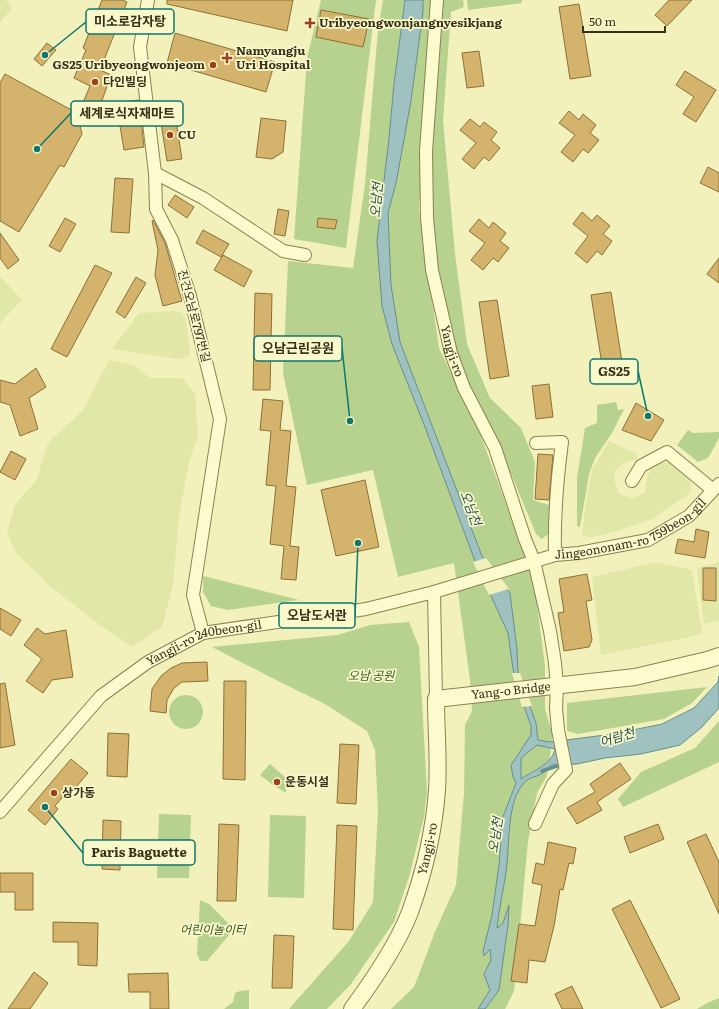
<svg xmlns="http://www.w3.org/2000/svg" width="719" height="1009" viewBox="0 0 719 1009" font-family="Literata,'Noto Sans KR',serif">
	<rect width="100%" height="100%" fill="#f2f1bb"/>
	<path fill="#e1e8a7" d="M0 0H6L12 8 0 23Z
		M0 276 22 300 0 323Z
		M179 311 185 317 190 347 189 356 178 359 112 349 139 313Z
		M109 360 133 365 151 378H182L195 393 198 435 188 466 179 518 173 584 162 627 131 647 96 622 52 588 17 554 7 533 15 504 36 481 48 443 83 410Z
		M609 441 637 454V459L624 463 615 471V482L619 494 632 498 645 493 647 477 654 465 669 462 690 480 691 492 653 519 618 531 589 538 582 534 586 503 592 470Z
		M656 562 692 570 702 632 694 636 601 655 592 577Z
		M719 562V621L704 624 697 568Z"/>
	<path fill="#b7d18e" d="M321 0H376L346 248 294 239 307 58Z
		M383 0H431L419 211 439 348 481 436 534 581 545 666V709L553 735 547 776 537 793 528 841 514 991 505 1009H391L414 987 435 932 456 885 464 793 465 725 472 711 470 680 454 563 398 577 373 470 307 485 283 373 288 261 353 268 365 184 378 30Z
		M440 0H463L464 7 451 12 443 120 455 254 467 344 490 398 521 428 535 462 533 500 549 505 548 534 542 539 536 534 492 428 474 395 455 351 436 266 431 203 432 134Z
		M467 0H522V3L468 10Z
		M616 402 618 410 624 409 612 433 595 458 589 474 580 527 577 526V478L585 428 597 423V405Z
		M688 430 693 433 719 432V438L708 458 698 462 677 445Z
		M203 576 299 600 228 610 211 606 203 592Z
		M409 622 419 647 427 791 424 817 409 877 394 922 351 984 327 1009H289L349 941 373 902 378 810 375 750 367 731 325 704 282 683 212 647 338 635 370 625Z
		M707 687 692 703 664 719 578 734 567 731V703Z
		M169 712a17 17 0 1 1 34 0a17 17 0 1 1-34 0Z
		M719 721V762L623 807 618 799 641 772 695 748Z
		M270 764 286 778V793L273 785 260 775Z
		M159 814 191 815 189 878H157Z
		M270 815 306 816 304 898 268 897Z
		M200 900 209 904 234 929 207 961H200L197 954Z
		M249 990V1009H224L233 1002 235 993 240 991Z
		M719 998V1009H697L707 1003Z"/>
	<path fill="#9fc2c1" stroke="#668f90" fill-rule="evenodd" d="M405 0H423V12L411 101 396 183 388 213 391 285 400 342 482 556 510 593 517 650 518 673 536 723 538 740 550 742 613 734 662 724 694 708 718 682 719 676V708L702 727 680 745 641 754 605 758 577 764 552 765C549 767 546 771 543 773 533 779 528 776 520 788 508 806 509 842 507 864 505 885 499 906 497 928L503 923 509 905 508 925 499 990 485 1009H478L490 990 484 974 491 960 490 949 484 956 483 951 492 915 499 865 501 837V822L516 783 513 777 511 765 531 735V726L520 695 513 669 508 633 475 561 425 427 392 344 382 306 377 241 389 138 394 84ZM537 745 555 749C552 764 533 771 521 779V758Z"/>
	<path fill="#f2f1bb" d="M486 558 509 589 489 595 473 562Z
		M512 673H520L532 706 522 707Z"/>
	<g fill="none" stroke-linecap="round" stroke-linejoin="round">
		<path stroke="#668f90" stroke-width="3.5" d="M542 771 563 764"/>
	</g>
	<path fill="#d4b46c" stroke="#8c7037" d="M102 0H122L127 2 100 70 111 75 99 109 83 103 90 86 74 78 86 50 83 48Z
		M167 0H293L287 31 167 4Z
		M669 0H692L667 26 655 15Z
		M579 4 591 76 570 79 559 7Z
		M321 10 369 19 363 47 316 37Z
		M175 33 275 62 266 92 167 63Z
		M47 43 56 50 42 66 34 59Z
		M479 51 484 86 467 88 462 53Z
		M685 71 716 90 696 122 683 114 694 97 676 85Z
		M5 74 77 113 82 134 64 167 60 165 19 232 0 221V83Z
		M139 100 144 147 124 150 118 114 124 113 122 102Z
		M173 102 182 159 167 161 158 104Z
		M569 111 579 120 583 114 596 125 590 133 599 140 588 153 583 149 573 162 561 152 575 135 559 123Z
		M261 118 286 121 283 152 272 159 256 157Z
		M470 119 480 127 484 122 497 132 491 140 500 148 489 161 484 157 474 169 462 159 476 143 460 130Z
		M708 167 719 173V192L700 183Z
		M115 178 133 179 129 233 111 232Z
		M175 195 194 207 187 218 168 205Z
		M278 209 289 211 285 236 274 234Z
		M582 212 592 221 597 215 610 226 603 234 612 241 602 255 597 251 587 263 575 253 588 236 573 224Z
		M65 218 76 224 60 252 49 246Z
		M318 218 337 220 335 229 317 227Z
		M479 219 489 228 493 222 506 233 500 241 509 248 498 262 493 258 483 270 471 260 485 243 469 231Z
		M153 220 165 243 182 301 163 306 155 275 158 250 152 221Z
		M203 230 229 244 221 257 196 243Z
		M0 233 19 260 8 269 0 258Z
		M223 255 252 271 244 287 214 270Z
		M719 258V283L707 274Z
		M95 265 112 273 67 357 51 349Z
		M136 277 146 283 125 318 116 312Z
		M611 292 623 368 603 371 591 295Z
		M255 293 272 294 270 390H253Z
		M497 300 509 376 490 379 479 302Z
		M36 368 46 387 29 398 38 429 20 436 10 405 0 402V380L15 384Z
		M549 384 553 417 536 419 532 386Z
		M263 399 283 401 280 430 291 431 286 486 296 487 290 546 299 547 296 580 281 579 284 546 270 544 276 486 266 485 271 431 260 430Z
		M636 403 664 420 651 441 622 430Z
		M11 451 26 459 15 480 0 472Z
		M538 454 553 455 549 500 535 499Z
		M365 480 379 547 336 556 321 490Z
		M696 529 709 532 705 558 675 553 678 539 694 542Z
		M703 568H716V601L703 600Z
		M587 574 592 600 586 601 592 640 589 647 564 651 558 613 564 612 559 579Z
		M0 608 21 620 11 636 0 629Z
		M37 628 45 634 66 630 73 677 52 680 43 693 26 681 42 659 24 645Z
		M207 662 208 681 182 682 174 688 167 700 166 713 150 711 152 689 161 676 171 668 182 663Z
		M224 681H246L245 780 223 779Z
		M5 683 15 745 0 748V684Z
		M108 733 129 734 127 777 107 776Z
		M340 744 359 745 356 804 337 803Z
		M71 759 88 773 70 794 67 792 55 806 58 809 45 825 28 810Z
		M620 763 631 779 597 802 602 810 577 824 567 808 595 792 590 784Z
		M103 820 121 821 120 870 102 869Z
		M219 824 239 825 236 901H217Z
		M658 824 664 839 630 853 624 837Z
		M337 825 357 826 353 930 333 929Z
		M706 834 719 862V914L687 842Z
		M548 842 576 848 573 864 569 863 563 890 560 889 554 926 545 962 529 960 527 983 511 981 519 924 535 926 542 885 532 883 536 863 544 865Z
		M0 873H33V910H15V892H0Z
		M630 900 680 999 661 1008 612 909Z
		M53 922 98 923 97 966 78 965V942H53Z
		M274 935 294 936 292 988H272Z
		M34 972 48 983 30 1009H8Z
		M168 973 169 1009H150V992H129L128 974Z
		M572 986 583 1009H562L555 994Z"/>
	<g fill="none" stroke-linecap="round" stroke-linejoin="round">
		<defs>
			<g id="minor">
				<path d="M148 0 140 47 155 173 156 209 172 240 190 296 220 419 193 595 203 633"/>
				<path id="s1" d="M437 0 426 151 427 218 432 270 451 353 464 388 495 448 525 539 534 561 550 631 555 663 557 686 556 708 558 730 566 770 553 784 535 824"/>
				<path d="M155 173 203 198 283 251 305 255"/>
				<path d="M536 443 562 442C557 480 554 517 555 555"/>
				<path d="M632 481 641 466 667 452 713 490"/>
				<path id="s2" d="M434 592 555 555 579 553 648 540 689 516 719 484"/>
				<path id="s3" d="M0 812 101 696 148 662 203 633 366 609 434 592 436 699"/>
			</g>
			<g id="tertiary">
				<path id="s4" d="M352 1009C372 982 398 943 410 912 424 873 434 832 437 790 439 760 436 729 436 699L635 677 707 660 719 656"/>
			</g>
		</defs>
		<use href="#minor" stroke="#8b8053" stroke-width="14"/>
		<use href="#tertiary" stroke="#8b8053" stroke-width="18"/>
		<use href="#minor" stroke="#fcfbce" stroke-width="12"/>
		<use href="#tertiary" stroke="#fcfbce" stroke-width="16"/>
	</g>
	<g fill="#9f401d" stroke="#f9f8cb" stroke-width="1.5">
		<path d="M308 17h4v4h4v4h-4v4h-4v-4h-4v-4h4z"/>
		<path d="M225 52h4v4h4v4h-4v4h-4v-4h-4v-4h4z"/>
		<circle cx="213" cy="65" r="4"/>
		<circle cx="95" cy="82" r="4"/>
		<circle cx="170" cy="135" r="4"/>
		<circle cx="277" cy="782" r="4"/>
		<circle cx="54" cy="793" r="4"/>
	</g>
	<g text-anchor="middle" stroke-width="3.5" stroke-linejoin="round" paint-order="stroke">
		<g font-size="12" font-weight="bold" fill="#38311a" stroke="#f9f8cb" text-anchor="start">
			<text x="319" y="27">Uribyeongwonjangnyesikjang</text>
			<text x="236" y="55">Namyangju<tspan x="236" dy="14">Uri Hospital</tspan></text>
			<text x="205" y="69" text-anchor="end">GS25 Uribyeongwonjeom</text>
			<text x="103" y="86">다인빌딩</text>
			<text x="178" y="139">CU</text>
			<text x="285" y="786">운동시설</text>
			<text x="62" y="797">상가동</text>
		</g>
		<g font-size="12" fill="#38311a" stroke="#f9f8cb">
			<text transform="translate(194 316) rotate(75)" y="4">진건오남로797번길</text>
			<text dy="4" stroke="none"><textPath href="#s1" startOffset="354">Yangji-ro</textPath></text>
			<text dy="4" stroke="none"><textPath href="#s2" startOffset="208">Jingeononam-ro 759beon-gil</textPath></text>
			<text dy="4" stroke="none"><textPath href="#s3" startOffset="272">Yangji-ro 240beon-gil</textPath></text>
			<text dy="4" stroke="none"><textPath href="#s4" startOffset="405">Yang-o Bridge</textPath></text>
			<text dy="4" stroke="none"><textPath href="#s4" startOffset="179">Yangji-ro</textPath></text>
		</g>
		<g font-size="12" font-style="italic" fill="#39561e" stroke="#f9f8cb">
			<text x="371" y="680">오남 공원</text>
			<text x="213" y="934">어린이놀이터</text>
		</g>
		<g font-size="13" font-style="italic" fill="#274f59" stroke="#f9f8cb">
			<text transform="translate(376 200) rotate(-86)" y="5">오남천</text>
			<text transform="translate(471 508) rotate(69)" y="5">오남천</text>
			<text transform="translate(617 737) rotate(-18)" y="5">어람천</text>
			<text transform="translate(495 835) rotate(-81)" y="5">오남천</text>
		</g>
	</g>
	<path fill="none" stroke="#0f766e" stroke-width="1.5" d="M45 55L86 22M37 149L71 113M350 421L342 348M648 416L638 371M358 543L355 616M45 807L83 853"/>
	<g fill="#0f766e" stroke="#f9f8cb" stroke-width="1.5">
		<circle cx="45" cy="55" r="4"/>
		<circle cx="37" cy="149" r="4"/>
		<circle cx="350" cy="421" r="4"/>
		<circle cx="648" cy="416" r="4"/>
		<circle cx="358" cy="543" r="4"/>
		<circle cx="45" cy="807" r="4"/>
	</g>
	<g fill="#f9f8cb" stroke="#0f766e" stroke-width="1.5">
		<rect x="86" y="9" width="88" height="25" rx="4"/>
		<rect x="71" y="101" width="112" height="25" rx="4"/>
		<rect x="254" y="336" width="88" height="25" rx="4"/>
		<rect x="590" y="359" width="48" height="25" rx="4"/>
		<rect x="279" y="603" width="76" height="25" rx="4"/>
		<rect x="83" y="840" width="112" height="25" rx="4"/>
	</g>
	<g font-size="13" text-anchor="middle" font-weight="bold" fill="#38311a">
		<text x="130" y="26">미소로감자탕</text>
		<text x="127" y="118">세계로식자재마트</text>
		<text x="298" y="353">오남근린공원</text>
		<text x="614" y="376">GS25</text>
		<text x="317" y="620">오남도서관</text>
		<text x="139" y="857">Paris Baguette</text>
	</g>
	<path d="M583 26v6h82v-6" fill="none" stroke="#38311a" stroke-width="2"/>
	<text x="589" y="26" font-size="12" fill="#38311a" stroke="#f9f8cb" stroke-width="3" paint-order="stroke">50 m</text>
</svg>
